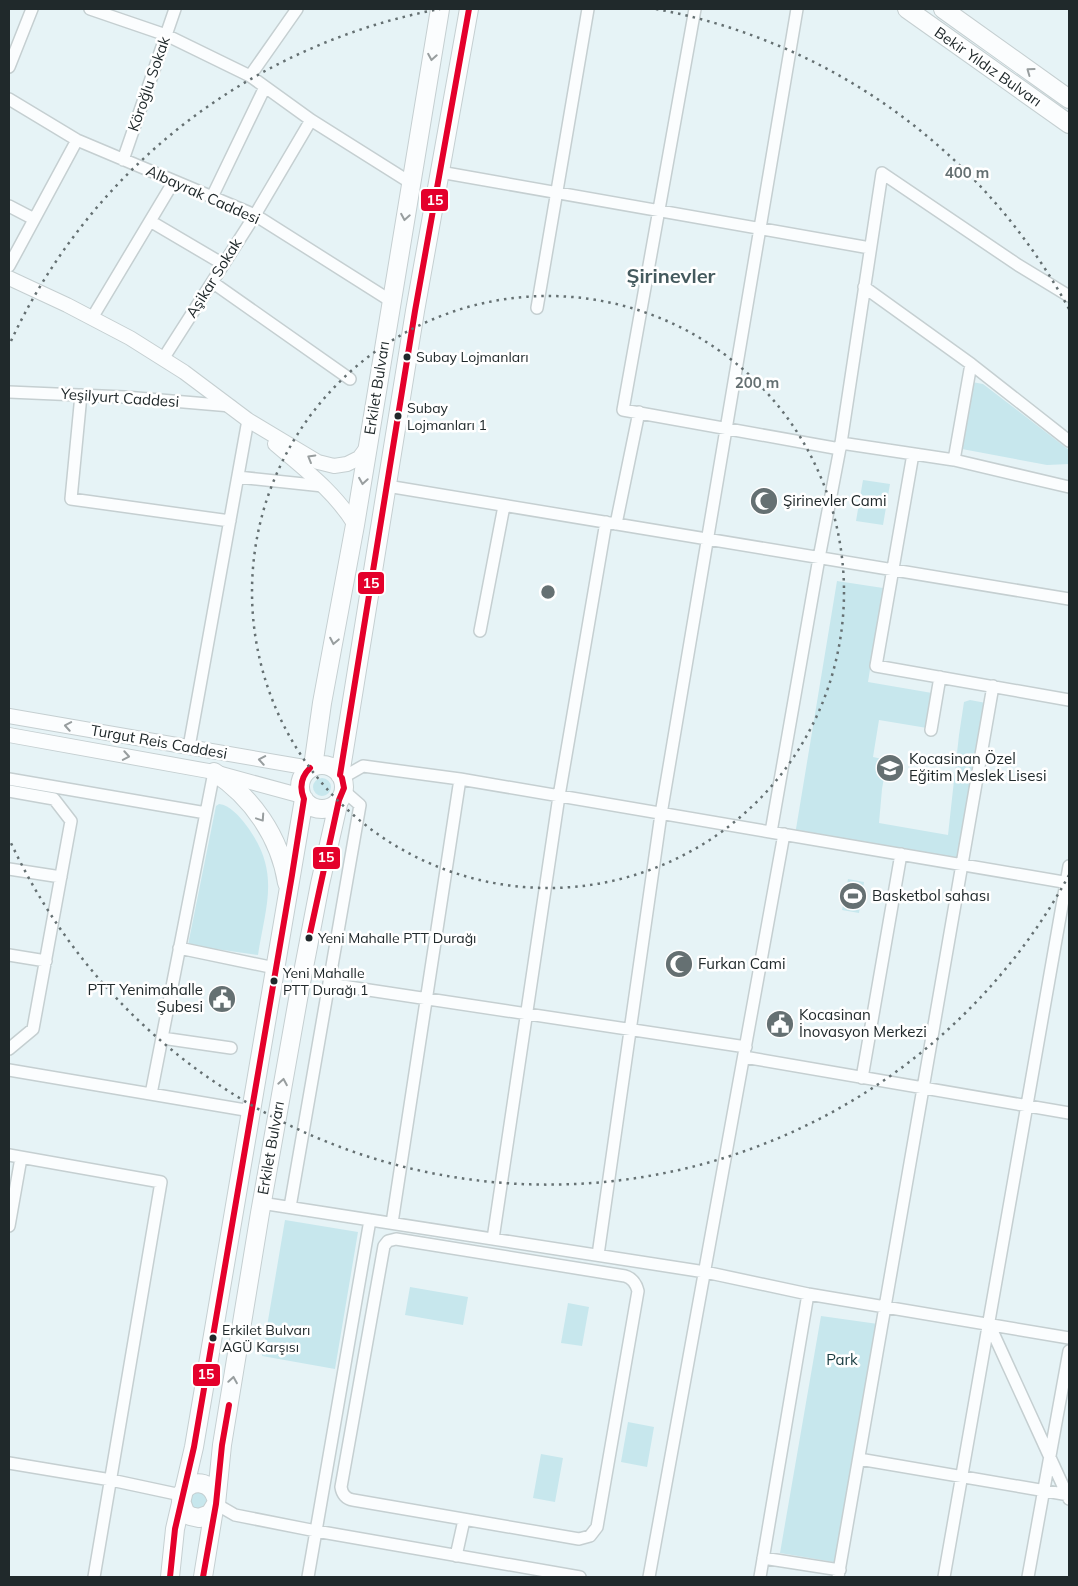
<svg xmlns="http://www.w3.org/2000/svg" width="1078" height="1586" viewBox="0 0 1078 1586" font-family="Mulish,sans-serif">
	<rect width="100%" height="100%" fill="#e6f3f6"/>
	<path fill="#c7e7ed" d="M972 382 983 384 1069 450V464L1047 465 962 449Z
		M863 480 890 484 883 525 856 521Z
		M837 581 883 588 868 682 932 693 927 728 879 720 873 757 887 760 882 789 879 823 948 835 959 735 964 702 970 700 986 703 960 862 795 835Z
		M313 787a9 9 0 1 1 18 0a9 9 0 1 1-18 0Z
		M219 804C230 805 240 817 246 825 281 871 266 904 258 955L188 945 216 806Z
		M848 879 864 882 859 913 842 910Z
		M285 1220 358 1232 335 1369 262 1356Z
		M410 1287 468 1297 463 1325 405 1315Z
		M568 1303 589 1307 582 1346 561 1343Z
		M821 1316 878 1324 834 1562 780 1553Z
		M628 1422 654 1427 647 1467 621 1462Z
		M541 1454 563 1458 555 1502 533 1498Z
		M190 1500a9 9 0 1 1 18 0a9 9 0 1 1-18 0Z"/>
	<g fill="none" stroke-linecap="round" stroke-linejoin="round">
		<defs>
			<path id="minor" d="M90 9 166 35 250 76 311 120 411 183
				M695 9 623 410 840 449
				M9 67 32 9
				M250 76 297 9
				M9 99 77 140 255 215 391 301
				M123 160 175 9
				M440 172 870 248
				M212 197 265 87
				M9 206 34 219
				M150 221 223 264
				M9 266 77 140
				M212 282 350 379
				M864 287 971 364 1069 441
				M537 308 588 9
				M92 318 174 181
				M163 359 255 215 311 120
				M9 392 125 397 231 406
				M81 395 71 499 230 521
				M841 443 954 460 1069 487
				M913 454 876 666 1069 700
				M954 460 971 364
				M238 477 323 486
				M387 486 1069 599
				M616 524 639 412
				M480 631 504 506
				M931 730 940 677
				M189 747 248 420
				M342 778 363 766 460 779 1069 883
				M9 779 206 813
				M9 791 54 799 71 821 33 1029 9 1049
				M771 832 819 558 841 443 882 173 1018 265 1069 296
				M9 869 61 877
				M179 948 275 968
				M9 955 46 961
				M329 984 746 1047
				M162 1038 231 1048
				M744 1057 1069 1113
				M9 1070 251 1111
				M862 1078 901 854
				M151 1094 214 772
				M9 1155 161 1182 94 1577
				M261 1203 705 1272 808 1294 1069 1338
				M290 1207 360 805 344 791
				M392 1223 460 779
				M9 1226 21 1158
				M396 1239 625 1276C632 1278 636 1283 638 1291L597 1527 590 1536 579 1539 353 1500C346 1499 342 1494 341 1487L384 1246 388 1241Z
				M493 1239 559 796 606 522
				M598 1255 661 814 797 9
				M989 1324 1069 1499
				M859 1459 1069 1495
				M9 1463 111 1480 181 1495
				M216 1504 235 1515 316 1531 580 1577
				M456 1556 464 1520
				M763 1558 840 1570
				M308 1577 370 1220
				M649 1577 784 834
				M760 1577 808 1294
				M838 1577 993 686
				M944 1577 1069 866
				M1028 1577 1069 1351"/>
			<path id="tertiary" d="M9 278 67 305 130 338 184 372 248 420 318 462 334 466 347 464 359 458 368 446
				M275 444C304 469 335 492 355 525
				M9 716 310 768
				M9 735 214 772 302 796"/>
			<path id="primary" d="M907 9 1069 124
				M943 9 1069 99
				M300 787a22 22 0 1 1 44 0a22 22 0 1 1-44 0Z
				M313 767 322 703 355 525 440 9
				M214 772C252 797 280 837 287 883
				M340 775 415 311 469 9
				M182 1493C192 1478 211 1481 216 1498
				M181 1501 185 1512 190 1516 199 1518 210 1514 216 1504 222 1445 260 1213 300 988 320 884 339 800
				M170 1577 175 1529 194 1447 304 799
				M203 1577 214 1509"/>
		</defs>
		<use href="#minor" stroke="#c5cfd1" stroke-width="14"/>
		<use href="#tertiary" stroke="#c5cfd1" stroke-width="16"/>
		<use href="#primary" stroke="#c5cfd1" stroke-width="20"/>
		<use href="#minor" stroke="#fbfdfe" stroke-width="11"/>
		<use href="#tertiary" stroke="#fbfdfe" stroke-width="14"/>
		<use href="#primary" stroke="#fbfdfe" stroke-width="18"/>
		<defs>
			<path id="bus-1" d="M340 775 415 311 469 9
				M309 938 339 800 344 788 342 778
				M170 1577 175 1529 194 1447 292 875 304 799C299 787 301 777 310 768
				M203 1577 216 1504 222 1445 229 1405"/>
		</defs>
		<use href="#bus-1" stroke="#fff" stroke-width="10"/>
		<use href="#bus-1" stroke="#e4002b" stroke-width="6"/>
	</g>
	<defs><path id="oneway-chevron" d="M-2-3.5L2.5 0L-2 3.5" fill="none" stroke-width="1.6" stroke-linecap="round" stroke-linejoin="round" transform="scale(1.25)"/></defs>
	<g stroke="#989e9f">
		<use href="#oneway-chevron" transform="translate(432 57) rotate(100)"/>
		<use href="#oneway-chevron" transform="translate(1030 71) rotate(-144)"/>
		<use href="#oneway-chevron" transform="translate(405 217) rotate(100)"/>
		<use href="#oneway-chevron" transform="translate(311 458) rotate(-150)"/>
		<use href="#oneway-chevron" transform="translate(363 481) rotate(99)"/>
		<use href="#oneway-chevron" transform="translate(334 641) rotate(101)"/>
		<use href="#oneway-chevron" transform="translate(68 726) rotate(-170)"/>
		<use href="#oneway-chevron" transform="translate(126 756) rotate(10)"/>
		<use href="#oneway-chevron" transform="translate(262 760) rotate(-170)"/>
		<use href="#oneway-chevron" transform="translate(261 818) rotate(56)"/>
		<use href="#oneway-chevron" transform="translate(283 1082) rotate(-80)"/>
		<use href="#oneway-chevron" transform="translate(233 1380) rotate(-81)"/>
	</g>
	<g fill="none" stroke="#657072" stroke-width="2.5" stroke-dasharray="2.5 5">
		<circle cx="548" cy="592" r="296"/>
		<path d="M1069 875A593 593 0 0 1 11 843M11 341A593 593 0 0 1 440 9M656 9A593 593 0 0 1 1069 309"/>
	</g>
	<defs>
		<symbol id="mosque-disc" viewBox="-11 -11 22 22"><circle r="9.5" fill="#657072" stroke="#fff"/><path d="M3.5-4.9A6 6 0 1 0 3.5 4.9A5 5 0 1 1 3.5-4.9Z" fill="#fff"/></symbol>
		<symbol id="school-disc" viewBox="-11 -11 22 22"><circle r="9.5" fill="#657072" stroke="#fff"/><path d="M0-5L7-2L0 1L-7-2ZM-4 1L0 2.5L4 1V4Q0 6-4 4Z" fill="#fff"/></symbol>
		<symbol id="stadium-disc" viewBox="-11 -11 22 22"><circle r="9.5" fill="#657072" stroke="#fff"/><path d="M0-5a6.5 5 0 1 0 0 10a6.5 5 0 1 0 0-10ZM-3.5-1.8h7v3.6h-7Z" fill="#fff"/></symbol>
		<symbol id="civic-disc" viewBox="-11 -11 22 22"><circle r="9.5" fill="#657072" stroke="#fff"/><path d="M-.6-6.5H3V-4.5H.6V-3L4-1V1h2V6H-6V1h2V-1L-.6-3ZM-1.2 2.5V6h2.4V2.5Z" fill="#fff"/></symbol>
	</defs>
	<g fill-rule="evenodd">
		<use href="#mosque-disc" x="748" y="485" width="32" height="32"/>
		<use href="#school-disc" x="874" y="752" width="32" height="32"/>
		<use href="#stadium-disc" x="837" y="880" width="32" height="32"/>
		<use href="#mosque-disc" x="663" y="948" width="32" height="32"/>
		<use href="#civic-disc" x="206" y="983" width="32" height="32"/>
		<use href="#civic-disc" x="764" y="1008" width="32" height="32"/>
	</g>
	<g fill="#20292b" stroke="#fff" stroke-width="2">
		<circle cx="407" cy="357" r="4.5"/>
		<circle cx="398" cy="416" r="4.5"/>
		<circle cx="309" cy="938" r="4.5"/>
		<circle cx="274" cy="981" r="4.5"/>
		<circle cx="213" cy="1338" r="4.5"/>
	</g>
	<g text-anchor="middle" stroke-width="5" stroke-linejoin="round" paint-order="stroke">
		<g font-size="14" fill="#20292b" stroke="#fff" text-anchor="start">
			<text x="416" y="362">Subay Lojmanları</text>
			<text x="407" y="413">Subay<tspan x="407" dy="17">Lojmanları 1</tspan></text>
			<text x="318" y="943">Yeni Mahalle PTT Durağı</text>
			<text x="283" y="978">Yeni Mahalle<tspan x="283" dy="17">PTT Durağı 1</tspan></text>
			<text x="222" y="1335">Erkilet Bulvarı<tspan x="222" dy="17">AGÜ Karşısı</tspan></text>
		</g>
		<g font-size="15" fill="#20292b" stroke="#fff">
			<text transform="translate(988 67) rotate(35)" y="5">Bekir Yıldız Bulvarı</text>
			<text transform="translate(149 84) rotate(-71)" y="5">Köroğlu Sokak</text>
			<text transform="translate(203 195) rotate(24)" y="5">Albayrak Caddesi</text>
			<text transform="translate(214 278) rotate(-58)" y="5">Aşikar Sokak</text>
			<text transform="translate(377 388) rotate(-81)" y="5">Erkilet Bulvarı</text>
			<text transform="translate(120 398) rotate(4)" y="5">Yeşilyurt Caddesi</text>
			<text transform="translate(159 742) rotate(10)" y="5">Turgut Reis Caddesi</text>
			<text transform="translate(271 1148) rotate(-80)" y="5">Erkilet Bulvarı</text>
		</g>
		<g font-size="15" fill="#20292b" stroke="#fff" text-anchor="start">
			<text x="783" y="506">Şirinevler Cami</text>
			<text x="909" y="764">Kocasinan Özel<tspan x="909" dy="17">Eğitim Meslek Lisesi</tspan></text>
			<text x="872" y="901">Basketbol sahası</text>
			<text x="698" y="969">Furkan Cami</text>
			<text x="203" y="995" text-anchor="end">PTT Yenimahalle<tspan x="203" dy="17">Şubesi</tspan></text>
			<text x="799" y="1020">Kocasinan<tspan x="799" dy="17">İnovasyon Merkezi</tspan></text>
		</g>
		<g font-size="15" fill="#193c41" stroke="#fff">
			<text x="842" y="1365">Park</text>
		</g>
		<g font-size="20" font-weight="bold" fill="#455a5e" stroke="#fff">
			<text x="671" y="283">Şirinevler</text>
		</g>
	</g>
	<circle cx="548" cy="592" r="8" fill="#657072" stroke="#fff" stroke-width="2.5"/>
	<g font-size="15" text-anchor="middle" font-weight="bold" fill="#657072" stroke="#fff" stroke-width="5" stroke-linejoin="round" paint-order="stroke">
		<text x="967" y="178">400 m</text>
		<text x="757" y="388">200 m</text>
	</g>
	<g stroke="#fff" stroke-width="2">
		<rect x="420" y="188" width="29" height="24" rx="5" fill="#e4002b"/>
		<rect x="357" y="571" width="28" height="24" rx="5" fill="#e4002b"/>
		<rect x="312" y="846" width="29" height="24" rx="5" fill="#e4002b"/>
		<rect x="192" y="1363" width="29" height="24" rx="5" fill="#e4002b"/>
	</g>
	<g font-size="14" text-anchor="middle" font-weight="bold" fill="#fff">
		<text x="435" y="205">15</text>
		<text x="371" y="588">15</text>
		<text x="326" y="862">15</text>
		<text x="206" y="1379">15</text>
	</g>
	<rect width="1078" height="1586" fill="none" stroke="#20292b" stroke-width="20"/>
</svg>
